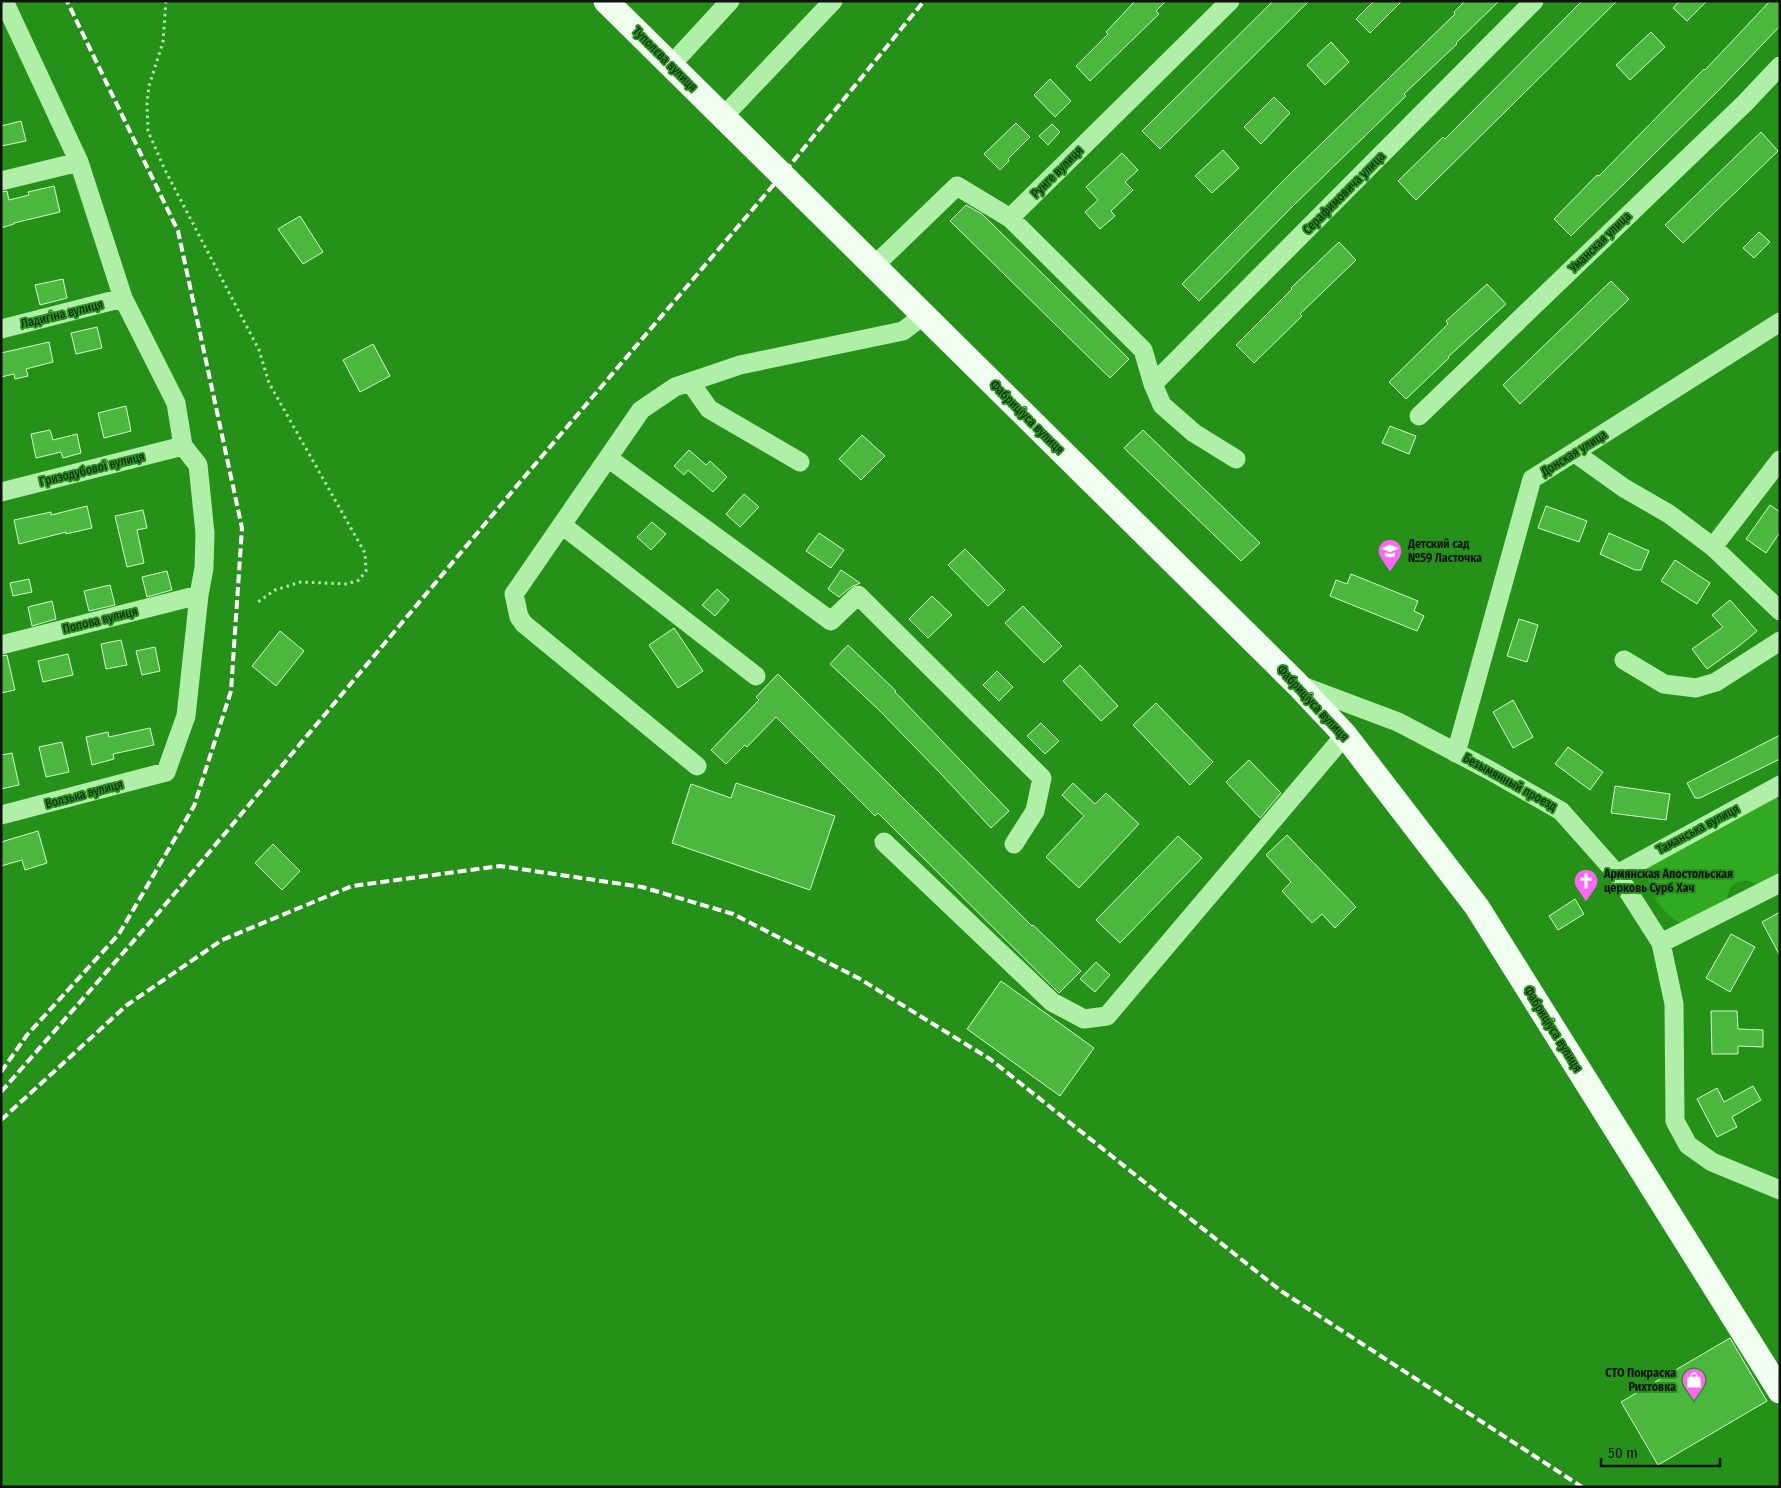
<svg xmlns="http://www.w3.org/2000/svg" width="1781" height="1488" viewBox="0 0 1781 1488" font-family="'Fira Sans Condensed',sans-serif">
	<rect width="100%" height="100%" fill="#259119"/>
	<path fill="#31aa22" d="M1780 792V878L1758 885C1744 875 1727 883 1727 900L1684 924C1664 918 1644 888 1648 867Z"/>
	<path fill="#4bb73e" stroke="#d3fbce" d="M1135 1H1166L1156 11 1159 14 1090 81 1076 66 1108 34 1106 32Z
		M1273 1H1309L1160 149 1142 131Z
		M1374 1H1402L1370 33 1356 19Z
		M1465 1H1499L1456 43 1457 44 1404 94 1406 96 1294 205 1199 301 1182 284 1289 175 1455 14 1454 12Z
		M1582 1H1617L1416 200 1398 181 1443 137 1445 139Z
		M1679 1H1707L1687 21 1673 8Z
		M1770 1H1780V26L1719 90 1571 236 1554 219 1597 175 1599 176 1704 69 1705 70Z
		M1651 32 1665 47 1630 80 1616 65Z
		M1331 42 1349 62 1325 85 1307 65Z
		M1050 79 1071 101 1055 117 1034 95Z
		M1274 97 1290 113 1261 144 1244 127Z
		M21 121 26 141 1 146V126Z
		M1016 123 1030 137 1008 159 1009 161 1000 170 984 154Z
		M1052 124 1060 132 1048 145 1039 136Z
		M1761 132 1778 151 1683 243 1665 225Z
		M1223 150 1239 168 1212 193 1195 176Z
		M1122 153 1138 170 1125 182 1133 190 1111 211 1115 216 1100 229 1085 212 1098 200 1086 187Z
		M54 186 60 212 14 223V224L1 228V192L7 191 9 200 29 195 28 192Z
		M966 205 982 214 1129 359 1110 378 950 221Z
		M300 216 323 252 303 264 278 229Z
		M1759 232 1770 242 1754 258 1743 248Z
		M1339 242 1356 260 1300 314 1302 316 1254 363 1236 345 1292 289 1291 288Z
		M63 279 67 298 40 305 35 285Z
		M1611 281 1629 299 1520 404 1503 385Z
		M1487 284 1506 304 1448 357 1449 358 1406 399 1389 382 1448 324 1446 321Z
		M97 327 102 348 76 354 71 333Z
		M49 342 53 362 26 369 28 376 15 379 14 374 1 377V353Z
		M373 344 390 376 360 392 343 360Z
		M126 406 131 431 104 438 98 413Z
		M1390 426 1416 436 1409 454 1382 443Z
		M50 430 53 440 77 434 81 453 63 458 61 452 36 458 31 434Z
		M1143 430 1260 543 1241 561 1124 448Z
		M862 435 885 456 861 480 839 459Z
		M689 450 706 465 710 461 727 477 713 492 688 470 684 475 674 466Z
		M744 494 759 507 740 527 726 514Z
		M1770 505 1780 512V532L1766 553 1746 539Z
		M87 506 92 528 66 534V532L19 544 14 520 51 512V515Z
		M1546 506 1587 521 1579 542 1538 528Z
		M143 510 147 528 137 530 144 563 127 567 115 516Z
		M652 522 666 534 651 550 637 537Z
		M819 533 844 550 831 568 806 551Z
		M1609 533 1649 551 1641 570H1635L1600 554Z
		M965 549 1005 590 988 606 948 565Z
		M1675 560 1710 583 1697 604 1661 581Z
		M841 570 860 583 851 587 839 597 828 589Z
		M167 571 172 590 147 597 142 577Z
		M1351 574 1418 601 1414 611 1424 616 1417 631 1330 596 1336 580 1347 584Z
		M29 579 32 592 13 596 10 583Z
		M110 585 115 605 89 611 84 591Z
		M717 589 729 600 715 616 702 605Z
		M932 596 952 615 928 638 909 619Z
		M1730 600 1757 631 1739 646 1707 669 1692 649 1723 627 1712 615Z
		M52 601 56 619 32 626 28 607Z
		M1023 606 1062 646 1044 663 1005 623Z
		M1519 619 1538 625 1527 662 1507 656Z
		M674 628 703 671 678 688 649 645Z
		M280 631 304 651 276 686 252 666Z
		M121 640 127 665 106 669 101 644Z
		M848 645 896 691 895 692 1009 811 991 828 943 776 879 710 830 664Z
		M155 647 160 671 142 675 136 651Z
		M68 654 73 675 43 682 38 661Z
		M7 655 15 690 1 693V656Z
		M1080 665 1118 706 1101 721 1063 681Z
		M997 671 1013 687 999 701 983 685Z
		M778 674 1032 926 1033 925 1081 971 1059 993 878 813 875 816 776 717 747 747 745 745 726 764 711 750 759 700 756 697Z
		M1513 700 1533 737 1513 748 1493 712Z
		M1156 703 1213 762 1190 785 1133 725Z
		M1041 723 1059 741 1045 754 1027 736Z
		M150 728 154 745 113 754 114 759 92 765 86 737 108 732 109 737Z
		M1780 735V759L1700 798H1695L1687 783Z
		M62 742 69 772 46 777 39 747Z
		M1568 747 1603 772 1590 790 1555 764Z
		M12 753 19 785 1 789V755Z
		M1249 760 1281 793 1260 818 1226 782Z
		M736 783 835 816 810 890 672 843 691 784 731 798Z
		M1073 783 1095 804 1106 793 1139 824 1079 888 1046 857 1084 816 1062 795Z
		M1615 786 1670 794 1666 820 1611 813Z
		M38 831 47 863 25 870 22 860 1 866V842Z
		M1287 835 1356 907 1335 928 1322 914 1312 923 1282 891 1291 882 1266 855Z
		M1178 836 1202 858 1120 943 1096 920Z
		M273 844 300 871 282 890 255 863Z
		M1575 899 1584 914 1558 930 1549 916Z
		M1780 912V956L1762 922Z
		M1731 934 1755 947 1730 992 1706 978Z
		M1096 962 1110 975 1095 992 1080 979Z
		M1001 981 1094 1048 1060 1096 967 1029Z
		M1711 1011H1737L1738 1029 1763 1030V1047L1738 1046V1054H1712Z
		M1753 1086 1761 1100 1732 1117 1737 1127 1717 1137 1697 1099 1717 1088 1724 1102Z
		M1730 1338 1767 1401 1658 1465 1621 1402Z"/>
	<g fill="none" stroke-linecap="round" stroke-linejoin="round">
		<path stroke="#b0efa7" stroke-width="3" stroke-dasharray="2.5 4" stroke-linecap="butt" d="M166 1 163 42 149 86 147 103 148 131 165 170 259 350 269 383 365 553 366 571 359 580 347 584 301 582 275 590 255 604"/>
		<path stroke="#b0efa7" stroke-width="19" d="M671 65 730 1
			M723 117 833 1
			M1 181 79 162
			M1010 218 1143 350 1153 384 1162 405 1194 433 1236 459
			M874 266 957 186 1010 218 1230 1
			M1 329 123 298
			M690 382 709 409 800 462
			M1153 384 1534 1
			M1419 416 1745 103 1780 66
			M1575 453 1624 488 1669 514 1713 547 1780 611
			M608 458 831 621 858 595 1042 778 1035 811 1014 844
			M1 492 183 446
			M562 525 756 676
			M1713 547 1780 460
			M1 645 199 595
			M1624 660 1664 684 1696 688 1716 682 1780 641
			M1302 686 1398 722 1491 771 1561 811 1617 874 1661 943 1674 1004 1675 1121 1688 1145 1712 1162 1780 1190
			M1456 753 1532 479 1780 322
			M697 766 524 624 519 617 514 594 641 410 675 387 740 365 903 331 924 315
			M1 815 166 772 186 716 199 595 204 568 205 533 198 465 183 446 176 403 123 298 79 162 4 1
			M884 842 1052 1002 1084 1019 1107 1016 1345 735
			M1617 874 1780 785
			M1661 943 1780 883"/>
		<path stroke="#f0fff0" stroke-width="25" d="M606 1 1297 684 1345 735 1477 907 1780 1391"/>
		<path stroke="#fff" stroke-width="4" stroke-dasharray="9 4" stroke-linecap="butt" d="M1 1072 27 1035 119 934 194 806 231 691 242 528 178 231 67 1
			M1 1092 159 912 526 475 782 175 924 1
			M1 1120 127 1005 222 940 352 886 500 866 642 887 733 914 860 979 990 1059 1281 1291 1582 1487"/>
	</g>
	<defs>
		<symbol id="school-pin" viewBox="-11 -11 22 30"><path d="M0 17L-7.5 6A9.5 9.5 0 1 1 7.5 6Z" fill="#ff66f8" stroke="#259119"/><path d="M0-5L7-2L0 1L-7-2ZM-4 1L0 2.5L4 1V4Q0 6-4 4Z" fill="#fff"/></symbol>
		<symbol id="church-pin" viewBox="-11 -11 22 30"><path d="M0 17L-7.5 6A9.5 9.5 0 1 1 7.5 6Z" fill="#ff66f8" stroke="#259119"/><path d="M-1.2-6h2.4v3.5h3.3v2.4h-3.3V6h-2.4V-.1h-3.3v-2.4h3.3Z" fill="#fff"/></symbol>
		<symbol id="shop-pin" viewBox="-11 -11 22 30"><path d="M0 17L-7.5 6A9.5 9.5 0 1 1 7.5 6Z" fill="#ff66f8" stroke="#259119"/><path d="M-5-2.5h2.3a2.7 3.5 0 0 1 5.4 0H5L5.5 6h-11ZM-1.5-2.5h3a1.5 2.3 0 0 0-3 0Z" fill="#fff"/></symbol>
	</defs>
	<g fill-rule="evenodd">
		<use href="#school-pin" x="1376" y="537" width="28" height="38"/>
		<use href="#church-pin" x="1572" y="867" width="28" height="38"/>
		<use href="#shop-pin" x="1680" y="1366" width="28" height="38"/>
	</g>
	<g text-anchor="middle" stroke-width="4" stroke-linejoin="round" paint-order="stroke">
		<g font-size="12" fill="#111" stroke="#259119">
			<text transform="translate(665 59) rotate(45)" y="4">Туполєва вулиця</text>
			<text transform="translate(1057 172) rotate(-45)" y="4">Рунге вулиця</text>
			<text transform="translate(1344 193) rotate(-45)" y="4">Серафимовича улица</text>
			<text transform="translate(1600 242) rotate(-44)" y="4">Уманская улица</text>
			<text transform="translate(62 314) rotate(-14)" y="4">Ладигіна вулиця</text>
			<text transform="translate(1027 417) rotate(45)" y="4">Фабриціуса вулиця</text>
			<text transform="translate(1574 453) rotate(-32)" y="4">Донская улица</text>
			<text transform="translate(92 469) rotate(-14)" y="4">Гризодубової вулиця</text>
			<text transform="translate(100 620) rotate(-14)" y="4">Попова вулиця</text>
			<text transform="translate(1313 703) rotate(47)" y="4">Фабриціуса вулиця</text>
			<text transform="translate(1510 782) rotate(29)" y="4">Безымянный проезд</text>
			<text transform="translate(84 794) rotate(-15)" y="4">Волзька вулиця</text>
			<text transform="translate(1698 829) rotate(-28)" y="4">Таманська вулиця</text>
			<text transform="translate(1553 1029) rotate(58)" y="4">Фабриціуса вулиця</text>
		</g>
		<g font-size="12" font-weight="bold" fill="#111" stroke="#259119" text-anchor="start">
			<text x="1408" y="548">Детский сад<tspan x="1408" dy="14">№59 Ласточка</tspan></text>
			<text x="1604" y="878">Армянская Апостольская<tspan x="1604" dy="14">церковь Сурб Хач</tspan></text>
			<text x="1676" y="1377" text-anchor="end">СТО Покраска<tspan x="1676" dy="14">Рихтовка</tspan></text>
		</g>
	</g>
	<rect width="1781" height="1488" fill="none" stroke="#111111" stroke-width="5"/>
	<path d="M1601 1458v8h119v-8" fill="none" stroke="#111111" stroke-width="2.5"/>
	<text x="1608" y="1458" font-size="15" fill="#111111" stroke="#259119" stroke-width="4" paint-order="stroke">50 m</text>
</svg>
